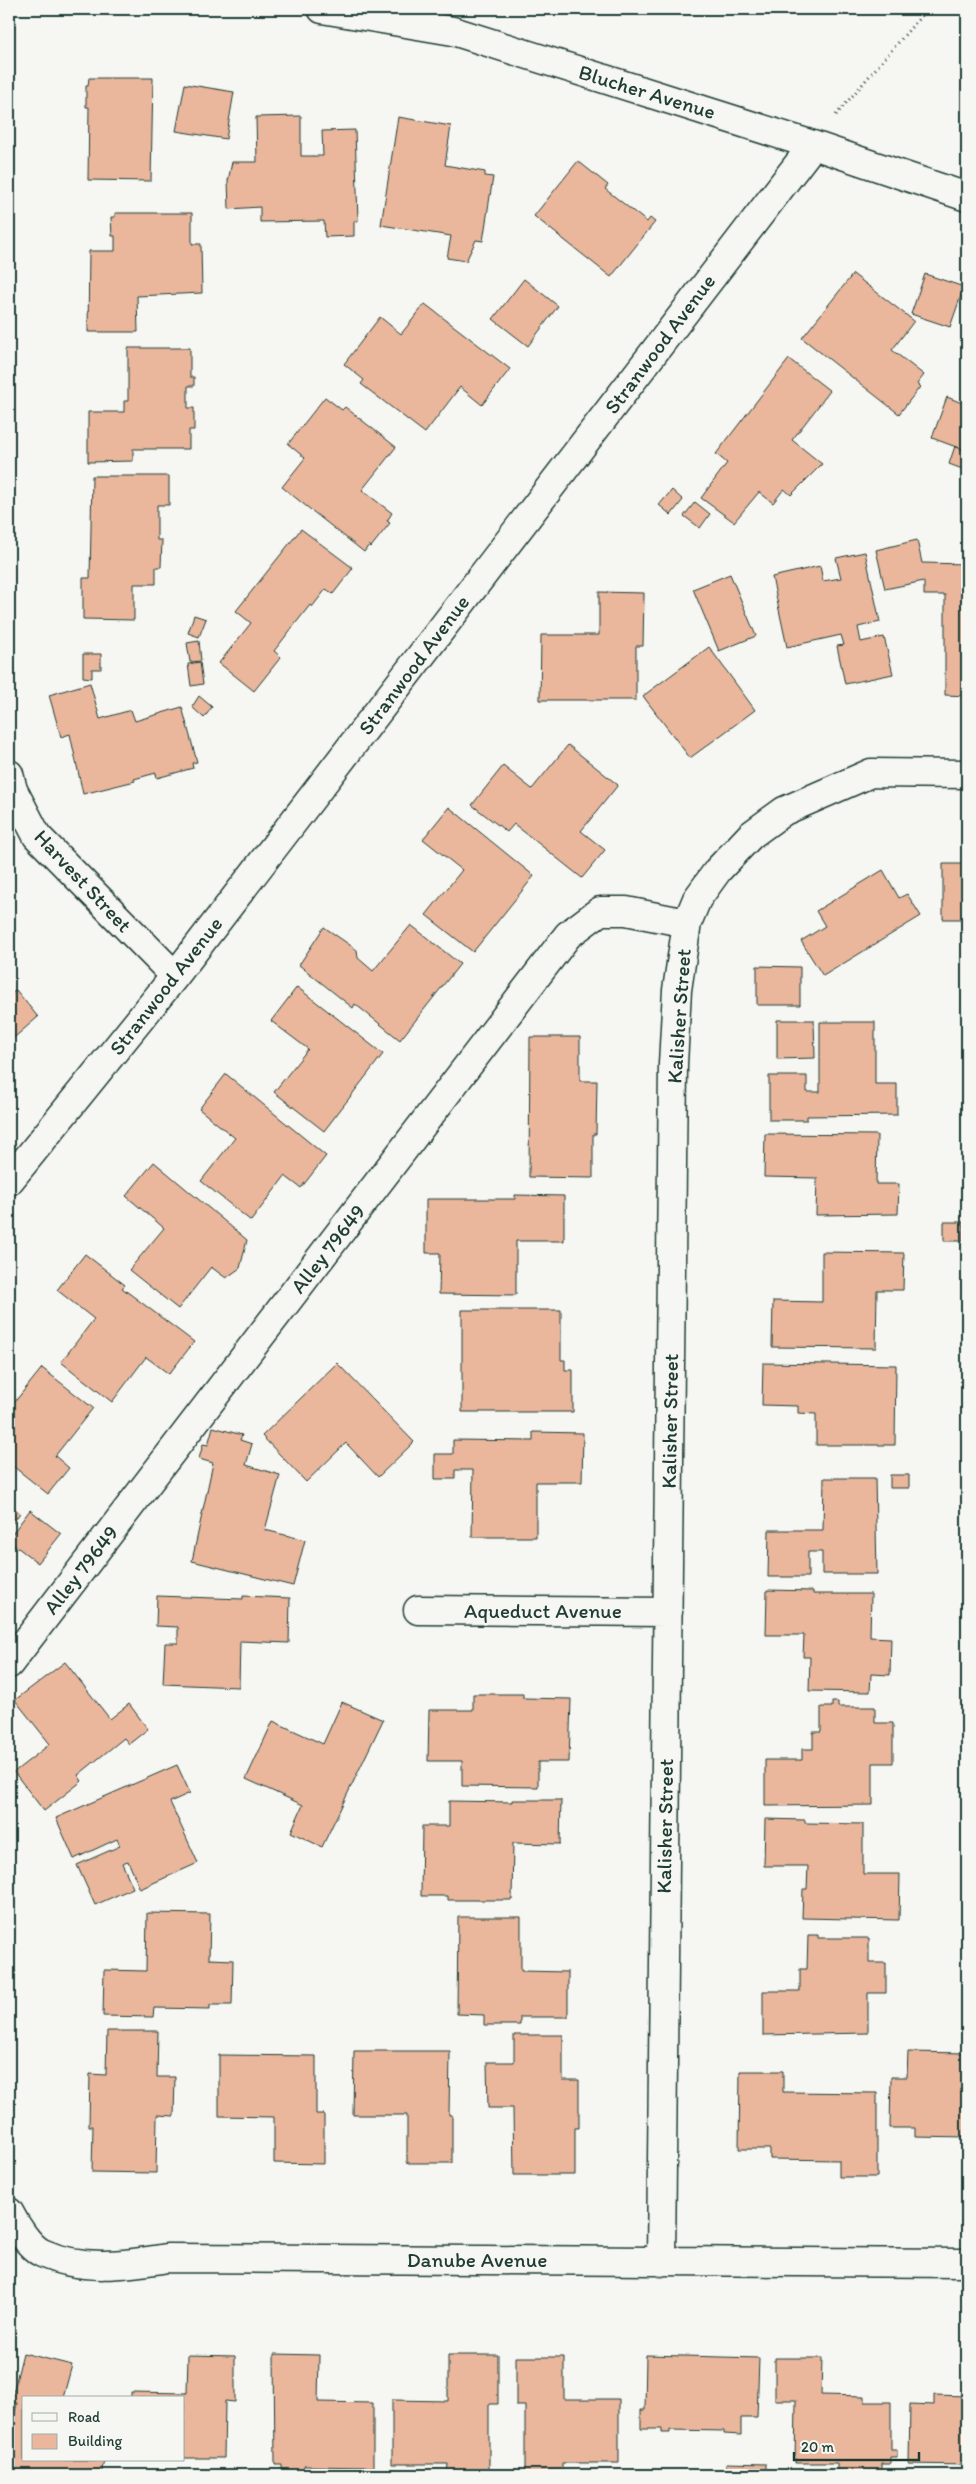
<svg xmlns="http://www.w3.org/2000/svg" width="976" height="2484" viewBox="0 0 976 2484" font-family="Itim,sans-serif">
	<rect width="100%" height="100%" fill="#f6f6f2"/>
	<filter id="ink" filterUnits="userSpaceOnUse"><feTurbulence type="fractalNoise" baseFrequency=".02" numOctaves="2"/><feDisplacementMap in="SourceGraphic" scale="10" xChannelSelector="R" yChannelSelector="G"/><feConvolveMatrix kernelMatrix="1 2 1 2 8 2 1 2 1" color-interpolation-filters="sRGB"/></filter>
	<g filter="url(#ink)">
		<path fill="#eab69c" stroke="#1f3d34" d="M89 78H153L151 181 88 180 89 107H86V86H88Z
			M185 84 234 92 226 139 176 131Z
			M301 116V156H323L322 131 355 130 358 221H354V236L325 237 324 221 260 222V207L229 209 228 181 232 162H257L256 117Z
			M398 117 451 126 445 165 485 172V176L493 177 483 241 476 240 466 261 447 258 451 236 381 225Z
			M578 161 608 185 605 189 647 222 650 218 655 222 611 277 534 216Z
			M115 213H192V244H201L202 293 137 296 138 332H88L89 251H115V236H112L111 217H115Z
			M853 274 914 321 892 350 924 375 917 384 920 387 899 414 802 338Z
			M925 274 964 287 950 327 911 314Z
			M524 279 558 306 528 346 493 319Z
			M425 304 510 369 482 405 460 387 425 433 361 384 364 380 344 364 380 317 401 334Z
			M128 348H190V377H194V386H188V408H194V430H189V449H133V461L88 462V412H124V401H128Z
			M789 359 830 391 792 440 822 464 791 495 784 489 773 503 759 492 734 522 701 498 727 463 716 454Z
			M325 397 342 410 345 407 396 447 362 490 392 513 387 521 390 523 371 547 369 545 364 552 282 487 305 458 288 444Z
			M947 397 967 405V451L932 438Z
			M955 446 967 451 965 470 949 464Z
			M92 476H169V505H157V540H162L161 567H156V584H134V620L83 619V578H90Z
			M672 490 683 500 671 515 659 505Z
			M695 502 710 514 700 528 684 516Z
			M301 529 353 568 333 594 326 589 312 607 310 605 274 651 281 657 254 691 219 663 251 623 236 611Z
			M917 540 922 563 967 564V696L945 695V595H924V581L885 589 876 550Z
			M865 552 880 622 858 627 861 642 884 637 893 674 845 684 837 646 844 645 841 635 787 647 772 577 820 566 823 581 841 578 836 558Z
			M730 574 756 636 719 651 693 589Z
			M599 592 644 593 643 646H636V700H540L541 635H599Z
			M194 615 206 619 199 637 188 633Z
			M199 641 201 661 190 662 187 643Z
			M709 647 755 710 690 758 643 696Z
			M83 654H101V669H92V678L83 677Z
			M200 662 203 684 191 686 188 664Z
			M90 683 100 719 131 710 135 721 182 707 197 762 192 763 193 768 157 778 156 773 134 779 135 781 83 794 70 734 61 737 49 695Z
			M199 696 212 707 204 718 192 707Z
			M568 745 618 785 581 831 605 850 582 878 514 824 507 832 472 805 503 766 532 789Z
			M449 807 534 876 473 952 426 915 462 870 423 839Z
			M943 864H967V919H943Z
			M883 870 899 898 907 894 921 916 823 976 801 941 825 926 816 911Z
			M411 925 460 964 400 1040 355 1004 353 1008 299 965 324 927 357 950 358 958 373 971Z
			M757 966 800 967V1005H757Z
			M297 987 383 1054 324 1131 274 1092 308 1049 271 1021Z
			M16 990 38 1017 9 1042V996Z
			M777 1020H814L815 1058 777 1059Z
			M820 1022H875V1084H897V1115L807 1116V1120H769V1076H807V1092H820Z
			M530 1037H580V1081H597L596 1134H593V1178L529 1177Z
			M226 1074 326 1156 301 1188 285 1176 251 1221 201 1181 235 1138 199 1109Z
			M765 1134 877 1135 876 1184H899L898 1214 816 1215 817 1178 764 1177Z
			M154 1162 247 1240 240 1268 226 1278 211 1267 178 1309 129 1270 164 1228 126 1196Z
			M515 1195 564 1196V1241H516V1295L439 1294 440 1253H426V1199H515Z
			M944 1222H963V1241H944Z
			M822 1252 904 1253 903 1290H877L876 1348 772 1347 773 1301 822 1302Z
			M85 1254 125 1285 122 1288 194 1342 169 1374 146 1357 112 1402 61 1362 94 1319 57 1290Z
			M462 1310H561V1360H565V1370H573V1412H462Z
			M337 1363 414 1442 378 1477 346 1443 306 1482 262 1436Z
			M763 1363 896 1365 895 1445H816V1414L798 1413V1406L762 1405Z
			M42 1368 93 1408 55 1456 69 1468 48 1494 9 1463V1409Z
			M213 1427 242 1435 240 1440 252 1444 246 1465 280 1475 265 1530 305 1540 293 1586 192 1561 213 1463 199 1459 203 1444 208 1445Z
			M533 1432 583 1433 582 1482H536V1537H472L473 1470H455V1479H435V1454H453V1440L533 1441Z
			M890 1475H909V1488H890Z
			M824 1478H875L877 1574H822V1552H808V1577H768L769 1530H823Z
			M9 1504 20 1513 9 1528Z
			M30 1510 61 1534 38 1563 9 1541V1538Z
			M767 1590 813 1591V1594H871L870 1637 891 1638 890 1675 871 1674 870 1692 809 1691 810 1657H803L804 1635H766Z
			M157 1596 243 1599V1596L290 1598 289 1643 240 1641 239 1687 163 1684 165 1643H178V1627L156 1626Z
			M65 1662 110 1719 129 1704 148 1729 129 1744 124 1738 78 1775 82 1781 44 1811 14 1772 50 1744 15 1700Z
			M473 1694H523V1698L571 1699 569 1762H538V1787L462 1786V1761H428L429 1710H473Z
			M342 1702 383 1720 322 1847 291 1832 303 1805 246 1779 273 1721 323 1744Z
			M832 1702H838V1707H875V1723H893V1763H873V1805L765 1806V1760H802V1749H813V1732H821V1707H832Z
			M177 1765 190 1793 170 1802 198 1863 140 1889 128 1861 122 1863 133 1888 95 1905 77 1865 120 1846 117 1839 74 1859 56 1818Z
			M512 1800H561L560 1844 513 1843 512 1900H448V1896H421L422 1826H449V1801L512 1802Z
			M765 1819 805 1820V1823L863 1824V1874H900L899 1920 802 1918 803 1889H807L808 1866H764Z
			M147 1913 210 1914 209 1959 233 1960 232 2005H210V2009L154 2008 153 2017 103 2016 104 1970 146 1971Z
			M458 1917H521V1971L568 1972V2017H520V2025H484V2015L457 2014Z
			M808 1935H818V1938H869V1963H886V1993H868V2033L763 2035V1991H800V1969H807Z
			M107 2031H158L157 2077H175L174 2116 157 2115 156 2173 92 2172 93 2126H89L90 2074 106 2075Z
			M514 2035H563V2080H579V2128H575V2175H514L513 2108H488L487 2062H514Z
			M354 2051H450L449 2115H452V2163H407V2115H353Z
			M908 2052 967 2053V2138L915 2137V2128H890L891 2077H907Z
			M219 2055 316 2056V2114H324V2164L274 2163V2117L219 2116Z
			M740 2071H783V2092L877 2093V2177H839V2160L770 2159V2149H739Z
			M23 2353 72 2365 63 2398H24V2460H104L101 2475H57L42 2471 41 2475H9V2438L17 2403 11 2401Z
			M274 2354 319 2355 318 2402 373 2403V2467L304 2466V2475H282V2465H275Z
			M188 2355 235 2356V2402L225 2401 224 2458H184V2398H131V2392L187 2393Z
			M448 2355H498V2404H489V2475H447L448 2464H392V2400L448 2401Z
			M646 2355 759 2358 757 2418H741V2435L724 2434V2431L670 2430V2433H662V2429H641V2410H645Z
			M516 2357H564V2399H619V2463H562V2475H525V2406H516Z
			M775 2358H822L821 2395 865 2396V2402H891V2450H897V2457H890V2464H882V2475H837V2463H795L796 2400H775Z
			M934 2395 967 2396V2465L909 2464 910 2404 934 2405Z
			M726 2463 766 2464V2475H726Z"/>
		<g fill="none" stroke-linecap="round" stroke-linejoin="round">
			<defs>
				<path id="minor" d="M322 9 453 31 813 145 967 197
					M9 774 13 790 37 836 175 976
					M9 1181 175 976 813 145
					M418 1610 668 1612
					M9 1664 568 935 600 911H626L687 923
					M9 2212C15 2224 29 2247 42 2253 81 2271 126 2265 167 2258L967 2263
					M661 2262 673 1064 677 990 687 923 697 899 718 870 751 835 784 811 871 773 967 774"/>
			</defs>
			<use href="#minor" stroke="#1f3d34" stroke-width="31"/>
			<path stroke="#1f3d34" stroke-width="3" stroke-dasharray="1 4" stroke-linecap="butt" d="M836 115 927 9"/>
			<use href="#minor" stroke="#f6f6f2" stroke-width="28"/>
		</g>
	</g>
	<g text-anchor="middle" stroke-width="5" stroke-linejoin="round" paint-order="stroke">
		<g font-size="21" fill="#1f3d34" stroke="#f6f6f2">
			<text transform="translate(647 92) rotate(17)" y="7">Blucher Avenue</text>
			<text transform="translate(660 344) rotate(-53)" y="7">Stranwood Avenue</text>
			<text transform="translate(414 665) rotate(-53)" y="7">Stranwood Avenue</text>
			<text transform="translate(83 881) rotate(47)" y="7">Harvest Street</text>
			<text transform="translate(166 986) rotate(-52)" y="7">Stranwood Avenue</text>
			<text transform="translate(679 1016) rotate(-86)" y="7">Kalisher Street</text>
			<text transform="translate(328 1249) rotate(-52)" y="7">Alley 79649</text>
			<text transform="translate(670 1421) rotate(-89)" y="7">Kalisher Street</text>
			<text transform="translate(81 1570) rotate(-52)" y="7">Alley 79649</text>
			<text x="543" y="1618">Aqueduct Avenue</text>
			<text transform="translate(665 1826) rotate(-89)" y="7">Kalisher Street</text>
			<text x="477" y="2267">Danube Avenue</text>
		</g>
	</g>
	<rect width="976" height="2484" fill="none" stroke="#f6f6f2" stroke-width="30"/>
	<rect x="15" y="15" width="946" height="2454" fill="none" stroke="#1f3d34" stroke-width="2" filter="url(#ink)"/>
	<rect x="22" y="2396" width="162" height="65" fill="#f6f6f2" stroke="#a0aca6"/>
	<rect x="32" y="2413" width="25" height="8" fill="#f6f6f2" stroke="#a0aca6"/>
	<text x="68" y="2422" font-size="15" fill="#1f3d34">Road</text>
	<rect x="32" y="2434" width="25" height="15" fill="#eab69c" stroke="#a0aca6"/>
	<text x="68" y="2446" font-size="15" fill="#1f3d34">Building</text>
	<path d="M794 2452v8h125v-8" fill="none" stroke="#1f3d34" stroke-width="2.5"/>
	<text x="801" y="2452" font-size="15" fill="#1f3d34" stroke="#f6f6f2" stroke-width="4" paint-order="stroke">20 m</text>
</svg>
